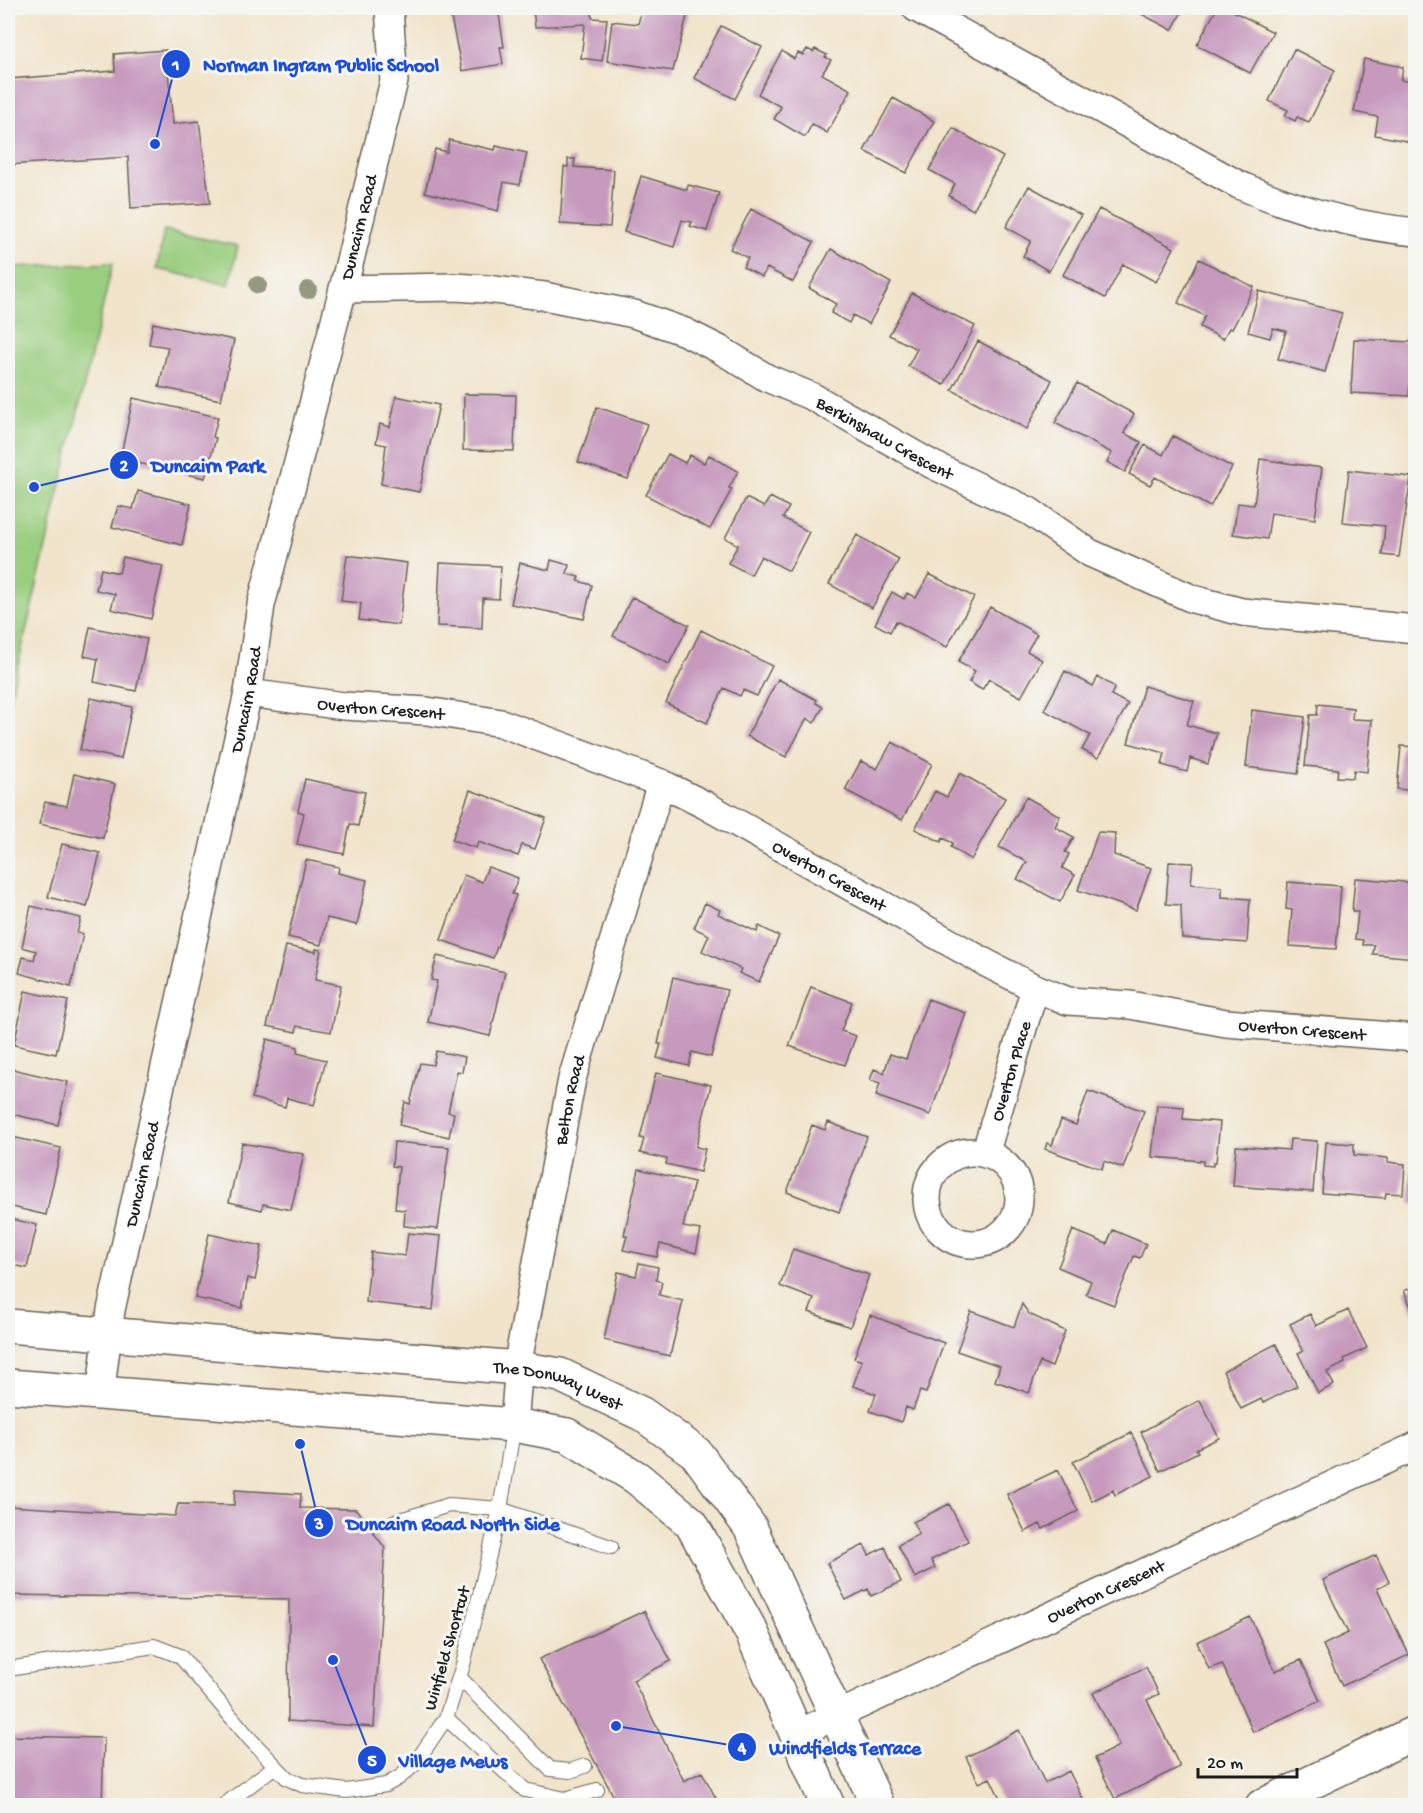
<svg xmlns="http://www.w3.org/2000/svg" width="1423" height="1813" viewBox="0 0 1423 1813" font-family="'Gochi Hand',sans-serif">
	<rect width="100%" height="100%" fill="#f6f6f2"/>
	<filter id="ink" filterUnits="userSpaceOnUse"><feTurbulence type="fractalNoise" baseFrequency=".0167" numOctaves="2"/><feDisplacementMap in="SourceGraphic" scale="12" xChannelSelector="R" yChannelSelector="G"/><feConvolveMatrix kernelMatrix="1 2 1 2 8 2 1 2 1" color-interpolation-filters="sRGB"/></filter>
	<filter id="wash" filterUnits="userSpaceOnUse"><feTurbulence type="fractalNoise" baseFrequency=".008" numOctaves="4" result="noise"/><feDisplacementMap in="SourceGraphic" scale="24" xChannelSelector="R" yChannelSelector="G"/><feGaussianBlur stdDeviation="1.35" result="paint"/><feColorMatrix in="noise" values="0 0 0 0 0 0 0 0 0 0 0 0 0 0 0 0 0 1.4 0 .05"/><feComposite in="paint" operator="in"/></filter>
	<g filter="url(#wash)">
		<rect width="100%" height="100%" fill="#f1e4cb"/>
		<path fill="#9ace7f" stroke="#5b754e" stroke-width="1.5" d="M164 230 238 246 229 285 157 269Z
			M113 263 8 707V267Z"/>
		<g id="blocks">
			<path fill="#c699bd" d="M449 8H498L504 47H500L503 64 462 71Z
				M533 8H592V18L607 19 602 61 581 58 585 24 535 27Z
				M642 8H689L673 71 607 61 612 21 638 24Z
				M1130 8H1184L1172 30Z
				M1217 8H1227L1273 32 1250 73 1197 45Z
				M721 26 762 47 735 99 694 78Z
				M807 49 813 52 815 49 827 55 825 57 831 60 822 74 851 90 827 133 812 124 805 137 774 119 781 107 758 94 782 51 794 59 798 53 803 55Z
				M1294 49 1335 70 1309 122 1297 117 1295 121 1285 116 1288 110 1269 101Z
				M166 50 173 124 199 121 210 203 131 208 128 157 8 165V79L115 71 114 54Z
				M1364 59 1403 67 1401 80 1416 83V143L1375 135 1378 117 1354 112Z
				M893 98 934 121 906 173 864 151Z
				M953 128 1003 157 973 210 949 196 955 184 929 170Z
				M449 140 495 150 496 146 527 153 520 185 504 182 498 211 425 192 435 149 447 152Z
				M568 159H575L574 167 614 170 610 227 560 224 564 167H568Z
				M641 176 687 190 688 185 719 193 707 231 690 226 692 222 682 220 674 247 624 232Z
				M1029 186 1081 215 1049 271 1023 256 1031 241 1006 227Z
				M751 209 814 242 793 282 767 268 762 277 743 267 748 258 730 249Z
				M1099 209 1174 248 1156 282 1123 264 1105 298 1063 275Z
				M831 249 891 283 869 324 853 315 849 323 831 313 836 304 809 288Z
				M1199 259 1254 287 1232 329 1229 328 1223 339 1200 327 1205 316 1178 303Z
				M1259 291 1342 313 1325 372 1278 359 1286 331 1273 328 1270 338 1248 332Z
				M912 293 975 326 944 385 908 366 917 349 889 335Z
				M153 323 234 340 221 400 159 387 168 347 149 344Z
				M1412 331H1416V364L1411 363 1409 396 1351 393 1354 339 1411 342Z
				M978 341 1052 380 1027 429 952 390Z
				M1077 383 1134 414 1124 433 1141 442 1125 472 1107 462 1112 453 1055 423Z
				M464 394 516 395 514 451 463 450Z
				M396 396 439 405 419 492 381 484 386 445 376 443 380 424 390 427Z
				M133 398 218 417 213 437 216 438 205 478 120 459Z
				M597 407 647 424 628 479 578 462Z
				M1173 436 1232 467 1210 507 1155 477 1150 485 1129 474 1145 445 1163 455Z
				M668 454 685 463 690 455 704 463 709 455 738 471 729 488 732 489 710 529 646 495Z
				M1260 459 1322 468 1315 519 1271 513 1267 539 1233 534 1238 503 1254 505Z
				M1349 470 1411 477 1399 557 1382 555 1385 526 1343 522Z
				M138 491 191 504 182 545 112 527 118 506 133 509Z
				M770 497 789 507 783 518 809 532 789 571 761 556 751 575 728 563 738 545 725 538 746 498 764 507Z
				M857 535 899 559 872 608 829 584Z
				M347 555 407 563 399 625 359 620 361 603 341 601Z
				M123 557 163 566 151 619 111 609 115 594 96 590 101 569 119 573Z
				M551 560 569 565 567 574 579 577 578 581 592 585 584 619 511 604 520 563 549 570Z
				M440 563 501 566 499 599 483 598 482 628 437 626Z
				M929 574 974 597 947 647 896 621 890 632 875 624 892 592 904 599 907 593 916 598Z
				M632 597 689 625 669 664 613 636Z
				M990 607 1037 634 1027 651 1042 660 1021 697 989 679 982 690 969 682 975 671 958 662Z
				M90 627 147 639 136 691 94 682 98 659 84 656Z
				M701 630 772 666 757 696 743 690 740 696 724 688 707 723 666 703Z
				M1065 671 1093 686 1098 677 1115 687 1111 695 1128 704 1098 758 1082 750 1090 735 1044 710Z
				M778 679 817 700 816 703 823 707 814 723 807 718 786 757 747 736Z
				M1144 686 1194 701 1187 725 1217 733 1208 764 1190 758 1187 772 1162 765 1165 753 1128 743Z
				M91 698 132 707 121 759 80 750Z
				M1318 704 1353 708 1352 719 1372 720 1367 772 1354 770 1353 778 1337 777 1338 769 1305 766 1310 715H1317Z
				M1252 710 1305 717 1298 774 1246 767Z
				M892 742 932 764 902 820 845 790 861 761 877 769Z
				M1401 746 1416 747V791L1397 789Z
				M960 773 1005 798 971 860 951 847 953 843 943 838 941 842 915 829 935 791 947 797Z
				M74 774 115 784 103 838 39 824 45 802 67 806Z
				M305 779 365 792 358 826 350 824 344 854 297 844 304 813 298 811Z
				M470 790 546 818 535 849 522 845 518 856 478 842 476 848 452 840Z
				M1026 797 1060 816 1055 827 1074 837 1065 852 1069 854 1062 868 1075 875 1060 902 1017 879 1027 862 999 847Z
				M1098 832 1115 833 1114 855 1151 868 1136 910 1078 890Z
				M62 844 100 853 87 907 48 897Z
				M306 860 339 867 338 873 367 880 357 925 327 918 321 945 288 937Z
				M1169 862 1193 863 1191 884 1222 887V897L1250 899 1247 943 1182 938 1181 905 1166 904Z
				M488 867 518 878 512 894 516 895 493 958 441 940 464 875 482 882Z
				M1355 878 1416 883V958L1373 954 1374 945H1363V940L1355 939 1358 912 1352 911Z
				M1288 882 1341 886 1336 949 1289 946 1292 910 1286 909Z
				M705 903 720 910 718 914 757 932 759 926 779 936 759 982 739 973 741 969 702 951 709 935 694 928Z
				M31 906 81 918 77 933 83 934 71 987 19 973 23 957 34 960 36 951 22 947Z
				M286 946 316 952V949L321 950 315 980 341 985 331 1032 297 1026 296 1032 267 1026Z
				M437 956 505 972 490 1036 428 1022 437 981 431 980Z
				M673 977 727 990 711 1057 692 1052 689 1066 657 1058 661 1044H658Z
				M811 987 852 1002 841 1031 856 1036 845 1065 789 1046Z
				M25 991 68 1001 56 1054 14 1045Z
				M928 999 966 1013 930 1115 876 1096 880 1083 870 1080 874 1069 884 1073 890 1054 906 1059Z
				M267 1039 298 1047 297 1053 326 1060 314 1105 287 1098 285 1107 252 1098Z
				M436 1051 465 1057 462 1072 457 1071 448 1112 454 1113 449 1137 399 1125 405 1102 410 1104 420 1063 433 1065Z
				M8 1068 68 1082 58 1125 8 1113Z
				M656 1073 711 1085 696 1147 705 1149 700 1172 666 1164 667 1159 640 1153 644 1139 640 1138Z
				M1088 1091 1144 1111 1123 1168 1104 1161 1102 1169 1045 1149 1047 1143 1052 1145 1061 1120 1076 1125Z
				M1157 1105 1184 1107 1183 1119 1220 1122 1216 1162H1213V1166L1203 1165V1161L1152 1157Z
				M828 1122 867 1137 839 1212 787 1192 812 1125 825 1130Z
				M8 1136 61 1148 46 1215 8 1206Z
				M1290 1139 1317 1141 1313 1192 1233 1186 1236 1146 1289 1150Z
				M394 1142 449 1147 438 1229 404 1226 405 1210 395 1209 399 1167 392 1166Z
				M1326 1142 1354 1144V1155L1388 1158V1162L1405 1164 1403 1194 1386 1193 1385 1198 1322 1193Z
				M242 1143 304 1154 291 1210 263 1204 262 1210 229 1202Z
				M1412 1163 1416 1164V1204H1410Z
				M639 1169 694 1182 683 1227 701 1230 696 1253 660 1244 657 1257 623 1250 627 1236 624 1235Z
				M8 1218 37 1225 27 1268 8 1264Z
				M1073 1230 1107 1244 1113 1230 1146 1244 1140 1258 1134 1256 1114 1305 1086 1294 1091 1281 1058 1267Z
				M408 1233 441 1236 433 1310 366 1302 371 1252 405 1256Z
				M209 1234 262 1246 255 1280 248 1278 242 1308 195 1298Z
				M793 1249 869 1275 850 1327 809 1312 814 1299 780 1286Z
				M639 1263 658 1267 656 1280 662 1282 659 1295 683 1301 670 1356 604 1340 618 1272 636 1276Z
				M1416 1285V1318L1404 1291Z
				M1022 1304 1029 1314 1065 1331 1052 1367 1040 1362 1029 1393 995 1381 1000 1366 957 1351 971 1311 1014 1327Z
				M1348 1310 1367 1348 1344 1359 1345 1363 1327 1372 1334 1385 1318 1393 1298 1353 1303 1351 1290 1324 1310 1314 1316 1326Z
				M870 1315 944 1343 926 1393 920 1391 913 1410 906 1407 901 1422 870 1411 876 1394 853 1386 862 1361 854 1358Z
				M1276 1344 1297 1386 1263 1403 1261 1399 1241 1409 1223 1371Z
				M1200 1400 1219 1438 1196 1449 1198 1452 1160 1471 1141 1432Z
				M1131 1433 1153 1476 1115 1495 1113 1490 1092 1501 1073 1462Z
				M1058 1470 1078 1511 1043 1529 1040 1524 1025 1532 1007 1494Z
				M235 1490 301 1494 300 1508 356 1509 385 1548 374 1727 288 1721 289 1599 8 1595V1506L175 1516 178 1504 234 1505Z
				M949 1504 968 1541 931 1560 935 1568 915 1578 898 1545 919 1534 913 1522Z
				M864 1545 869 1555 885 1547 901 1582 871 1596 868 1589 846 1600 827 1563Z
				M1376 1555 1389 1582 1377 1588 1409 1655 1342 1686 1323 1645 1348 1633 1323 1580Z
				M644 1611 671 1661 633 1680 684 1781 702 1772 720 1806H619L539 1659Z
				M1250 1617 1275 1671 1301 1660 1320 1701 1253 1732 1222 1664 1209 1669 1197 1642Z
				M1146 1667 1159 1694 1147 1700 1180 1767 1115 1799 1095 1758 1119 1746 1093 1693Z
				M1019 1730 1045 1783 1069 1771 1086 1806H1004L990 1778 979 1783 966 1757Z
				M8 1736 104 1738 102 1806H8Z"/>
		</g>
	</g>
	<g filter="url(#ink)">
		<use href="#blocks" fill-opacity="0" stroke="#676259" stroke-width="1.5"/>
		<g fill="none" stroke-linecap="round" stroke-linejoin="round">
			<defs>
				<path id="lane" d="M394 1522 449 1505 500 1509 611 1547
					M8 1669 154 1646 180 1656 250 1739 287 1778 302 1785 346 1791 386 1785 400 1777 414 1765 446 1718 463 1665 500 1509 514 1425
					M459 1677 550 1769 570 1771 585 1766
					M446 1718 525 1790 565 1799 597 1790
					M223 1806 274 1767"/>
				<g id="street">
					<path d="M916 8 1239 185C1297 210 1353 226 1416 232"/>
					<path id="s1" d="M343 289 455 287 486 289 544 296 634 314 685 332 719 349 767 378 813 397 931 464 1029 511 1090 553 1193 599 1242 612 1416 629"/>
					<path id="s2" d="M248 693 344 706 427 711 501 723 661 783 705 805 988 964 1035 988 1068 1001 1130 1005 1226 1023 1416 1038"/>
					<circle cx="973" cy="1198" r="46"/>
					<path id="s3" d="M985 1154 1035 988"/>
					<path id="s4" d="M100 1395 111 1310 248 693 261 605 343 289 394 81 389 8"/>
					<path id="s5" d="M514 1425 520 1351 572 1079 661 783"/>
					<path id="s6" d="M797 1734 1416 1446"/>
				</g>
				<g id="secondary">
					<path id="s7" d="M8 1326 518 1368 560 1375 642 1414 696 1453 750 1527 878 1806"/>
					<path d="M8 1386 514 1425 567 1435 637 1478 691 1523 752 1633 828 1806"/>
					<path d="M1262 1806 1416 1732"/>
				</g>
			</defs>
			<use href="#lane" stroke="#676259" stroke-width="16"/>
			<use href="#street" stroke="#676259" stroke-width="30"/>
			<use href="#secondary" stroke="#676259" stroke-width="36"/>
			<use href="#lane" stroke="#fff" stroke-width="14"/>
			<use href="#street" stroke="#fff" stroke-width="27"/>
			<use href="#secondary" stroke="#fff" stroke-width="33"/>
		</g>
		<g fill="#94987e">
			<circle cx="258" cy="285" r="9"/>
			<circle cx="308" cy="290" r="9"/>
		</g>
	</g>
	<g text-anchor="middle" stroke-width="6" stroke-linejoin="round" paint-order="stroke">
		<g font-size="18" fill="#1c1c1c" stroke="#f6f6f2">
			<text dy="6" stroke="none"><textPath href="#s4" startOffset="1197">Duncairn Road</textPath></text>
			<text dy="6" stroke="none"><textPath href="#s1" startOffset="574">Berkinshaw Crescent</textPath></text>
			<text dy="6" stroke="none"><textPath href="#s4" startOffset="711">Duncairn Road</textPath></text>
			<text dy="6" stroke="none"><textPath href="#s2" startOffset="134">Overton Crescent</textPath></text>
			<text dy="6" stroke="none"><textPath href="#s2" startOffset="618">Overton Crescent</textPath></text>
			<text dy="6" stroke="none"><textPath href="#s2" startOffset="1124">Overton Crescent</textPath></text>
			<text dy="6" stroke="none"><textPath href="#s3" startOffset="87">Overton Place</textPath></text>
			<text dy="6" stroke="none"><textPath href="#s5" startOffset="330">Belton Road</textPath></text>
			<text dy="6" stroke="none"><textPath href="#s4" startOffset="225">Duncairn Road</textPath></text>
			<text dy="6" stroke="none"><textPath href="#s7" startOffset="555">The Donway West</textPath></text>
			<text dy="6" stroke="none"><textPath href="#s6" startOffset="340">Overton Crescent</textPath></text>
			<text transform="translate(446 1648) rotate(-74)" y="6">Winfield Shortcut</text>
		</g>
	</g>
	<path fill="none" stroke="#1d4ed8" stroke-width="2" d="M155 144L176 64M34 487L124 465M300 1444L319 1523M616 1726L742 1747M333 1660L372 1760"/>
	<g fill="#1d4ed8" stroke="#f6f6f2" stroke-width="2">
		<circle cx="155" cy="144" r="6"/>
		<circle cx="34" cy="487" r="6"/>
		<circle cx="300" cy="1444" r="6"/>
		<circle cx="616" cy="1726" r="6"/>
		<circle cx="333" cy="1660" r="6"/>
		<circle cx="176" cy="64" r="15"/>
		<circle cx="124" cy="465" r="15"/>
		<circle cx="319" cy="1523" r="15"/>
		<circle cx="742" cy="1747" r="15"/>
		<circle cx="372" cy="1760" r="15"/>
	</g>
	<g font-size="18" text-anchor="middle" font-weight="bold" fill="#fff">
		<text x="176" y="70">1</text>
		<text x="124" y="471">2</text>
		<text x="319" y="1529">3</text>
		<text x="742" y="1753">4</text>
		<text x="372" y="1766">5</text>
	</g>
	<g font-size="20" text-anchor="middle" font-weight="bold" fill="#1d4ed8" stroke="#f6f6f2" stroke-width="6" stroke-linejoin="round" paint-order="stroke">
		<text x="321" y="71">Norman Ingram Public School</text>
		<text x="208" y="472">Duncairn Park</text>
		<text x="453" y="1530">Duncairn Road North Side</text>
		<text x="845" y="1754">Windfields Terrace</text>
		<text x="453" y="1767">Village Mews</text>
	</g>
	<rect width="1423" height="1813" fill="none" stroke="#f6f6f2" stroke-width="30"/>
	<path d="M1198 1768v9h99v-9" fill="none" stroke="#1c1c1c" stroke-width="3"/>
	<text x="1207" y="1768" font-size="18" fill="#1c1c1c" stroke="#f6f6f2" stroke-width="4.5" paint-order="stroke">20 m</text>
</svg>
